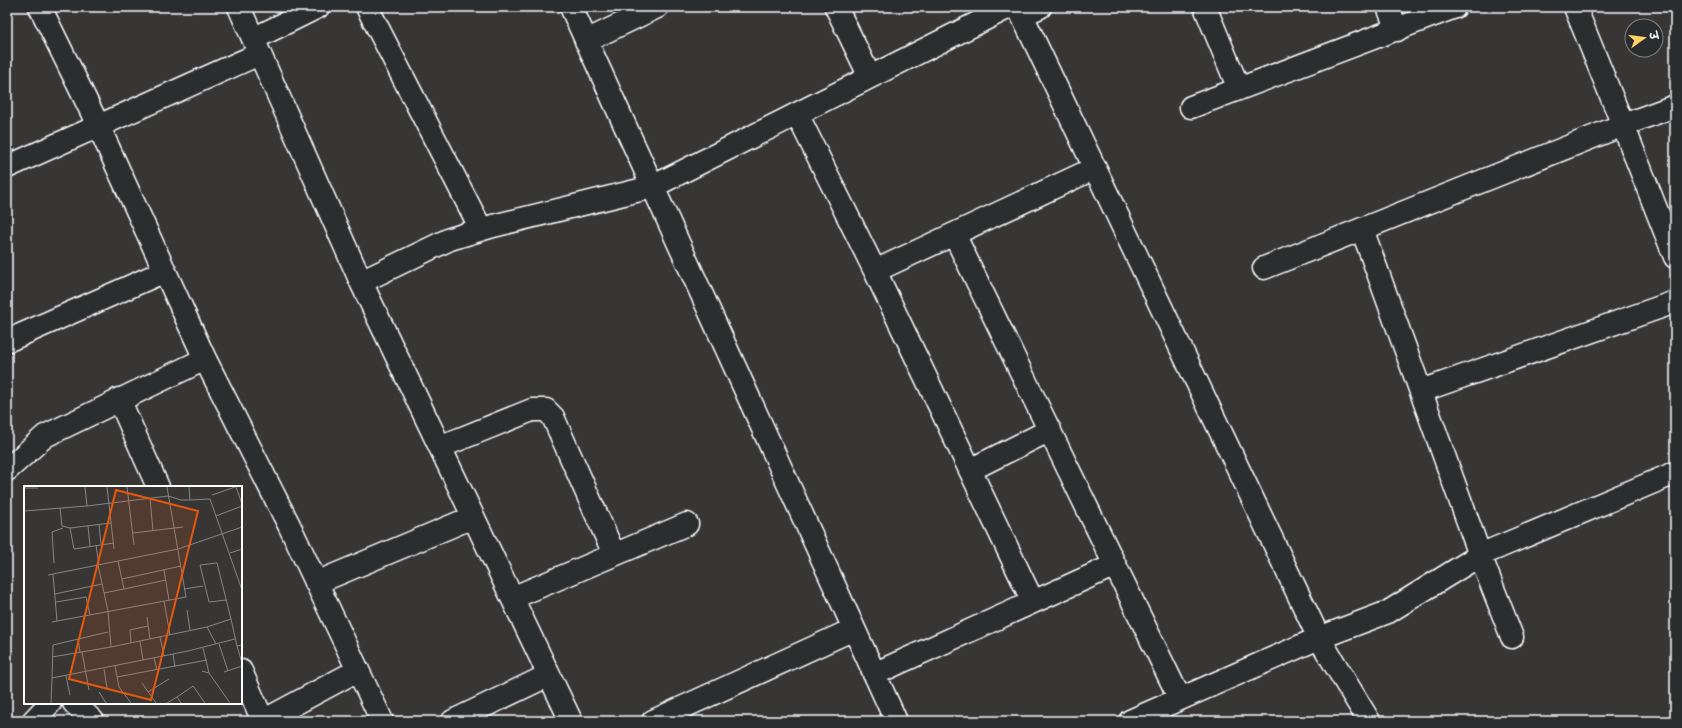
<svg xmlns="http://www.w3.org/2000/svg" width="1682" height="728" viewBox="0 0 1682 728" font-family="Pangolin,'Playpen Sans Deva',sans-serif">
	<rect width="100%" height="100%" fill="#373635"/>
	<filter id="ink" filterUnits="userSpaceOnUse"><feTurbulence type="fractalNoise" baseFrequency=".025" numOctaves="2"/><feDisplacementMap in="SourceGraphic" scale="8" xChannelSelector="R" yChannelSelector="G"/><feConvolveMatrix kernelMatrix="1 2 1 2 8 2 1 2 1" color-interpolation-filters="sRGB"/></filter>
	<g filter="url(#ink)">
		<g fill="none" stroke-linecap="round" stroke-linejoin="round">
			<defs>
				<path id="street" d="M40 7 98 125 205 359 289 525 382 721
					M239 7 361 282 450 239 493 226 652 187 1009 7
					M367 7 481 229
					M571 7 896 721
					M836 7 870 77
					M1018 7 1319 638 1369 721
					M1205 7 1239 89
					M1388 7 1397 30
					M1575 7 1623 125 1675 257
					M1022 15 1040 7
					M253 39 318 7
					M586 41 657 7
					M1191 107 1455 7
					M797 114 875 271 1095 168
					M7 167 259 54
					M1362 229 1480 555 1512 637
					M954 234 1180 699
					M1264 268 1623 125 1675 106
					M875 271 1033 602
					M361 282 571 721
					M7 341 165 271
					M1421 391 1675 302
					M119 399 158 487
					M440 447 532 410H546L553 417 614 554
					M7 470 45 436 205 359
					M970 470 1050 430
					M316 583 473 517
					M512 598 687 524
					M241 671 263 721
					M874 674 1115 565
					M74 703 93 721
					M33 721 50 703
					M263 721 358 670
					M453 721 549 675
					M653 721 854 629
					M1130 721 1319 638 1388 612 1480 555 1675 473"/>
			</defs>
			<use href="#street" stroke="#fff" stroke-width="25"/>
			<use href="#street" stroke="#2a2d2e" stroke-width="22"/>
		</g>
	</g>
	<g transform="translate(24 486)">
		<rect width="218" height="218" fill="#373635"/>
		<path fill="none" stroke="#878686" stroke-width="1" d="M61 1 63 20M83 1 90 63M103 1 110 59M212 1 218 18M0 2H14M188 9 211 1M126 12 129 45M166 14 186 13 218 104M36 22 38 40 46 42M0 25 63 20 144 10 157 14H166L165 1M192 30 218 20M87 37 46 42 50 63 90 57M75 39 77 58M64 40 66 60M109 47 159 41M72 59 75 79M206 67 218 63M30 77 28 46 39 42M140 84 145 114M29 88 33 135M24 89 154 63 218 41M98 93 157 80M100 103 142 94M160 103 179 100M80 107 100 103 94 75M31 108 78 98M140 115 146 149M32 116 62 111 66 129M163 124 166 144M123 131 126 153M207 133 213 160 218 159M28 136 162 111 143 1M183 141 192 158M136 151 140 170M54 153 56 166M116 155 119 174M107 157 106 144 124 140M195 158 204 185M213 160 218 177M87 161 183 141 207 133 193 77 176 79 185 116 202 114M58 166 65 204M149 168 151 181M28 171 87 161 84 125 74 79M130 172 133 184M91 180 95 201 107 217M80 183 83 202M178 185 185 187 179 162M200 186 218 180M185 187 206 217M42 190 46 209M93 191 183 174M28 192 29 159 84 146M118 197 132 217M75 206 82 217M124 206 145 193M153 211 169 200 181 217M27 217 28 192 164 165 211 153M143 217 153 211 157 217"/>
		<path fill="#e8590c" fill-opacity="0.15" stroke="#e8590c" stroke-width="2" d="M92 4 174 25 127 214 45 193Z"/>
		<rect width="218" height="218" fill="none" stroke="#fff" stroke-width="2"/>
	</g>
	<rect width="1682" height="728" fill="none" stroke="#2a2d2e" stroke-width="24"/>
	<rect x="12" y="12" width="1658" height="704" fill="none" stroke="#fff" stroke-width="1.5" filter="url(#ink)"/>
	<g transform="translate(1644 38) rotate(76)"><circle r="19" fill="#2a2d2e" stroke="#7f8182"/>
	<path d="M0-3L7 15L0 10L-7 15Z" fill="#ffd166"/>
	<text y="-6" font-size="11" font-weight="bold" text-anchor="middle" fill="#ffffff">उ</text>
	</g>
</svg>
